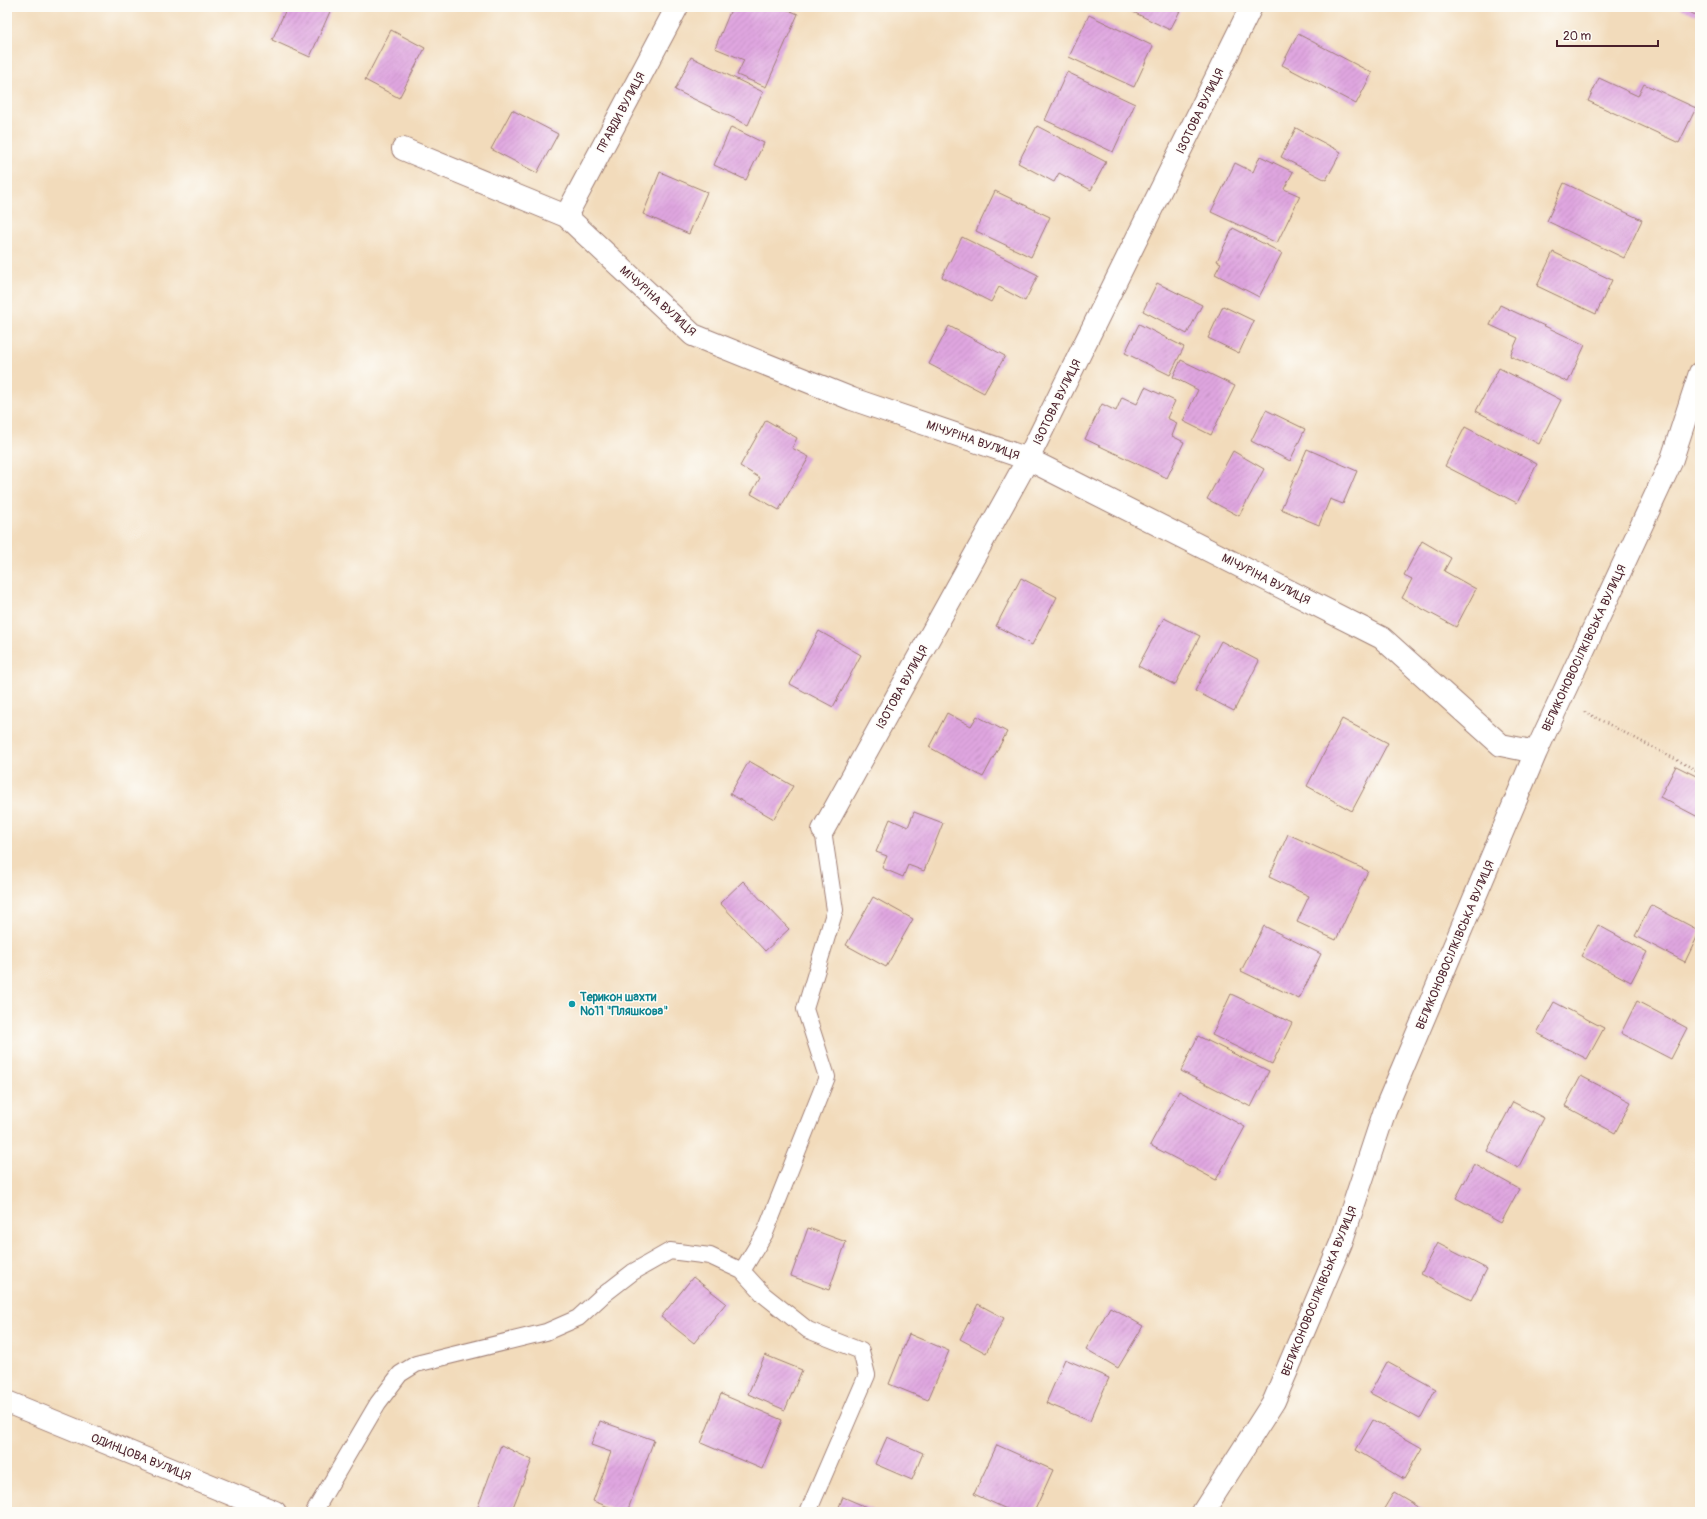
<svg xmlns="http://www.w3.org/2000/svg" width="1707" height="1519" viewBox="0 0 1707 1519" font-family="Pangolin,sans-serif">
	<defs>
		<pattern id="building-hatch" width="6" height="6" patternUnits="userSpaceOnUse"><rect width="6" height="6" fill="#dfa6e0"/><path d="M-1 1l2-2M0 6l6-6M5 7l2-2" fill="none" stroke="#c18ec0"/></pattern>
	</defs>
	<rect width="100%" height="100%" fill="#fdfcf7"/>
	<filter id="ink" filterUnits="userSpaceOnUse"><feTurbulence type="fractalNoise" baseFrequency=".025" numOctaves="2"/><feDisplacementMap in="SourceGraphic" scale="8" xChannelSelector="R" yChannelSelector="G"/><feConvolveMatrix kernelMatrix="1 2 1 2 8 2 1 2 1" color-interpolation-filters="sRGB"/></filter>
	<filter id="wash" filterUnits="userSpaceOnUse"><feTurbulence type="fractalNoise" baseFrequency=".012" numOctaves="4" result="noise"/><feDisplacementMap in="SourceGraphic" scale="16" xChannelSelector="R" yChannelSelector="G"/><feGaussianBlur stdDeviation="0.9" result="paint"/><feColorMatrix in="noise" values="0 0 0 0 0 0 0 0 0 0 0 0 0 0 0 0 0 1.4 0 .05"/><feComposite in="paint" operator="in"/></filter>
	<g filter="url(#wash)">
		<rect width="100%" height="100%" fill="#f2dbbb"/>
		<g id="blocks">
			<path fill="url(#building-hatch)" d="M287 7H332L310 57 272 40Z
				M732 7H781L798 14 766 87 737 75 744 60 715 48Z
				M1123 7H1182L1170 30Z
				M1678 7H1700V17Z
				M1089 15 1153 46 1134 87 1069 57Z
				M391 30 425 48 399 98 365 80Z
				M1298 34 1372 73 1356 104 1282 65Z
				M691 57 763 92 748 125 675 90Z
				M1067 72 1135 104 1113 152 1045 120Z
				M1599 78 1638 96 1644 84 1696 108 1679 143 1588 101Z
				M512 110 558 134 537 173 491 149Z
				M1037 126 1106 162 1091 190 1059 173 1054 182 1018 163Z
				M731 127 764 143 746 180 714 165Z
				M1296 128 1341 152 1326 180 1281 157Z
				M1260 156 1293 172 1284 189 1300 196 1277 243 1211 212 1235 163 1253 172Z
				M660 172 707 192 689 234 643 214Z
				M1564 183 1642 220 1624 258 1547 221Z
				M995 191 1050 217 1031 257 976 231Z
				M1233 228 1282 253 1259 297 1215 274 1221 263 1217 261Z
				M962 237 1038 275 1025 301 999 287 991 302 942 277Z
				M1553 252 1612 280 1596 314 1537 286Z
				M1157 283 1202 305 1187 334 1143 311Z
				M1500 305 1585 345 1568 382 1510 356 1518 338 1490 325Z
				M1223 306 1254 321 1239 353 1208 338Z
				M1139 324 1184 347 1170 375 1125 353Z
				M949 326 1005 356 984 393 929 364Z
				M1181 360 1235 386 1211 435 1183 421 1198 390 1173 377Z
				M1499 368 1561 400 1539 444 1476 411Z
				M1145 387 1175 401 1167 418 1177 423 1172 436 1184 442 1167 478 1085 439 1102 404 1116 411 1122 397 1137 404Z
				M1266 410 1305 429 1290 461 1251 441Z
				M766 420 797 438 792 448 809 457 779 510 751 494 760 478 740 466Z
				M1465 427 1537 464 1517 503 1445 466Z
				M1307 449 1357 471 1343 504 1330 499 1319 525 1281 509Z
				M1233 451 1264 469 1239 516 1207 499Z
				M1422 541 1451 558 1444 571 1476 589 1456 627 1402 598 1412 579 1404 575Z
				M1021 578 1057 597 1032 645 996 626Z
				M1164 618 1200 636 1175 685 1138 666Z
				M819 631 861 655 833 707 790 684Z
				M1221 641 1259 661 1234 711 1195 691Z
				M947 713 971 726 977 716 1007 732 983 777 929 747Z
				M1342 719 1388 743 1352 811 1307 786Z
				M749 761 793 786 774 819 730 794Z
				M1676 766 1700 778V818L1660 797Z
				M914 812 943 823 924 871 908 865 903 877 882 868 887 856 876 852 890 819 908 827Z
				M1288 834 1368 871 1336 940 1297 922 1309 896 1269 877Z
				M743 881 789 929 765 951 720 903Z
				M873 897 913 919 886 967 846 945Z
				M1651 905 1700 931 1685 962 1635 936Z
				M1598 925 1647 952 1631 982 1581 956Z
				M1264 926 1321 954 1299 999 1241 971Z
				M1231 994 1292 1023 1272 1064 1212 1035Z
				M1637 1001 1687 1028 1671 1059 1621 1033Z
				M1554 1002 1604 1028 1587 1059 1537 1033Z
				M1198 1036 1269 1071 1251 1107 1181 1071Z
				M1581 1076 1631 1102 1615 1133 1565 1106Z
				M1179 1091 1245 1127 1216 1180 1150 1145Z
				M1513 1102 1544 1118 1518 1168 1487 1151Z
				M1474 1164 1519 1189 1501 1223 1456 1198Z
				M808 1228 846 1242 829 1290 791 1276Z
				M1437 1243 1487 1269 1471 1300 1421 1274Z
				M693 1277 726 1303 694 1343 661 1317Z
				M978 1304 1004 1318 986 1353 960 1339Z
				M1110 1307 1143 1326 1118 1368 1086 1349Z
				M909 1334 949 1351 928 1400 889 1384Z
				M765 1355 802 1370 785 1410 748 1394Z
				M1065 1359 1109 1378 1090 1421 1046 1403Z
				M1387 1362 1436 1389 1420 1419 1370 1393Z
				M721 1394 782 1420 762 1469 701 1443Z
				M1373 1420 1422 1448 1404 1479 1356 1450Z
				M600 1421 654 1440 627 1512H622L593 1501 611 1452 591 1445Z
				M887 1437 923 1453 912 1480 875 1464Z
				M501 1445 532 1460 511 1512H484L477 1509Z
				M997 1445 1053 1470 1034 1512H1013L974 1494Z
				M1394 1492 1428 1512H1382Z
				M843 1497 878 1512H837Z"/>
		</g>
	</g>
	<g filter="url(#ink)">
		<use href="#blocks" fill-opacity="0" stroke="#9e7d73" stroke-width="1"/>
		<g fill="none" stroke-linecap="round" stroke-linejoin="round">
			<defs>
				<path id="lane" d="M314 1512 378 1403 400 1374 416 1364 546 1332 578 1318 602 1296 633 1272 670 1251 710 1256 742 1271
					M808 1512 867 1375 861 1351 808 1330 764 1295 742 1271 765 1233 827 1077 805 1009 835 910 823 830"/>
				<path id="street" d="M403 149 566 216 693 335 852 399 1028 459 1382 638 1501 745 1536 752
					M566 216 677 7
					M823 830 1028 459 1251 7
					M1203 1512 1274 1401 1341 1243 1385 1110 1536 752 1671 462 1700 373"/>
				<path id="secondary" d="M7 1402 275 1512"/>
			</defs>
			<use href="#lane" stroke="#9e7d73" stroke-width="18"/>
			<use href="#street" stroke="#9e7d73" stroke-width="24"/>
			<use href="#secondary" stroke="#9e7d73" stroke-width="24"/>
			<path stroke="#9e7d73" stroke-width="2.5" stroke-dasharray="1 3" stroke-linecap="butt" d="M1585 712 1700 772"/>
			<use href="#lane" stroke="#fff" stroke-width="16"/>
			<use href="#street" stroke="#fff" stroke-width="22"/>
			<use href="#secondary" stroke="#fff" stroke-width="22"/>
		</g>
	</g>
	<circle fill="#0f9aa8" stroke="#fdfcf7" stroke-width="1.5" cx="572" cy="1004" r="4"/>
	<g text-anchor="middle" stroke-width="3" stroke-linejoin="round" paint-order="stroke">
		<g font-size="12" fill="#4a1f2b" stroke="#fdfcf7">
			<text transform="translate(1200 111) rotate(-64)" y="4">ІЗОТОВА ВУЛИЦЯ</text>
			<text transform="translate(621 112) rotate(-62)" y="4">ПРАВДИ ВУЛИЦЯ</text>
			<text transform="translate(658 301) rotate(42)" y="4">МІЧУРІНА ВУЛИЦЯ</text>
			<text transform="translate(1057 402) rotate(-64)" y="4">ІЗОТОВА ВУЛИЦЯ</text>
			<text transform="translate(973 440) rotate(19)" y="4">МІЧУРІНА ВУЛИЦЯ</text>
			<text transform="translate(1266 579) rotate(27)" y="4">МІЧУРІНА ВУЛИЦЯ</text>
			<text transform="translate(1584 648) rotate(-65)" y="4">ВЕЛИКОНОВОСІЛКІВСЬКА ВУЛИЦЯ</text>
			<text transform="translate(902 687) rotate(-61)" y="4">ІЗОТОВА ВУЛИЦЯ</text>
			<text transform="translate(1455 945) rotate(-67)" y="4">ВЕЛИКОНОВОСІЛКІВСЬКА ВУЛИЦЯ</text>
			<text transform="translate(1319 1291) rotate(-68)" y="4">ВЕЛИКОНОВОСІЛКІВСЬКА ВУЛИЦЯ</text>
			<text transform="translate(141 1457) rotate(22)" y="4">ОДИНЦОВА ВУЛИЦЯ</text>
		</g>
		<g font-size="12" font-weight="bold" fill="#0d838f" stroke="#fdfcf7" text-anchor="start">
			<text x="580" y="1001">Терикон шахти<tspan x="580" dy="14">№11 "Пляшкова"</tspan></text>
		</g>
	</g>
	<rect width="1707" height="1519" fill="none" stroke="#fdfcf7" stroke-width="24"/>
	<path d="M1557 40v6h101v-6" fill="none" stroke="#4a1f2b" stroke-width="2"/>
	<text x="1563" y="40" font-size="12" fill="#4a1f2b" stroke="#fdfcf7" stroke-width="3" paint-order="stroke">20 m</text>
</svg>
